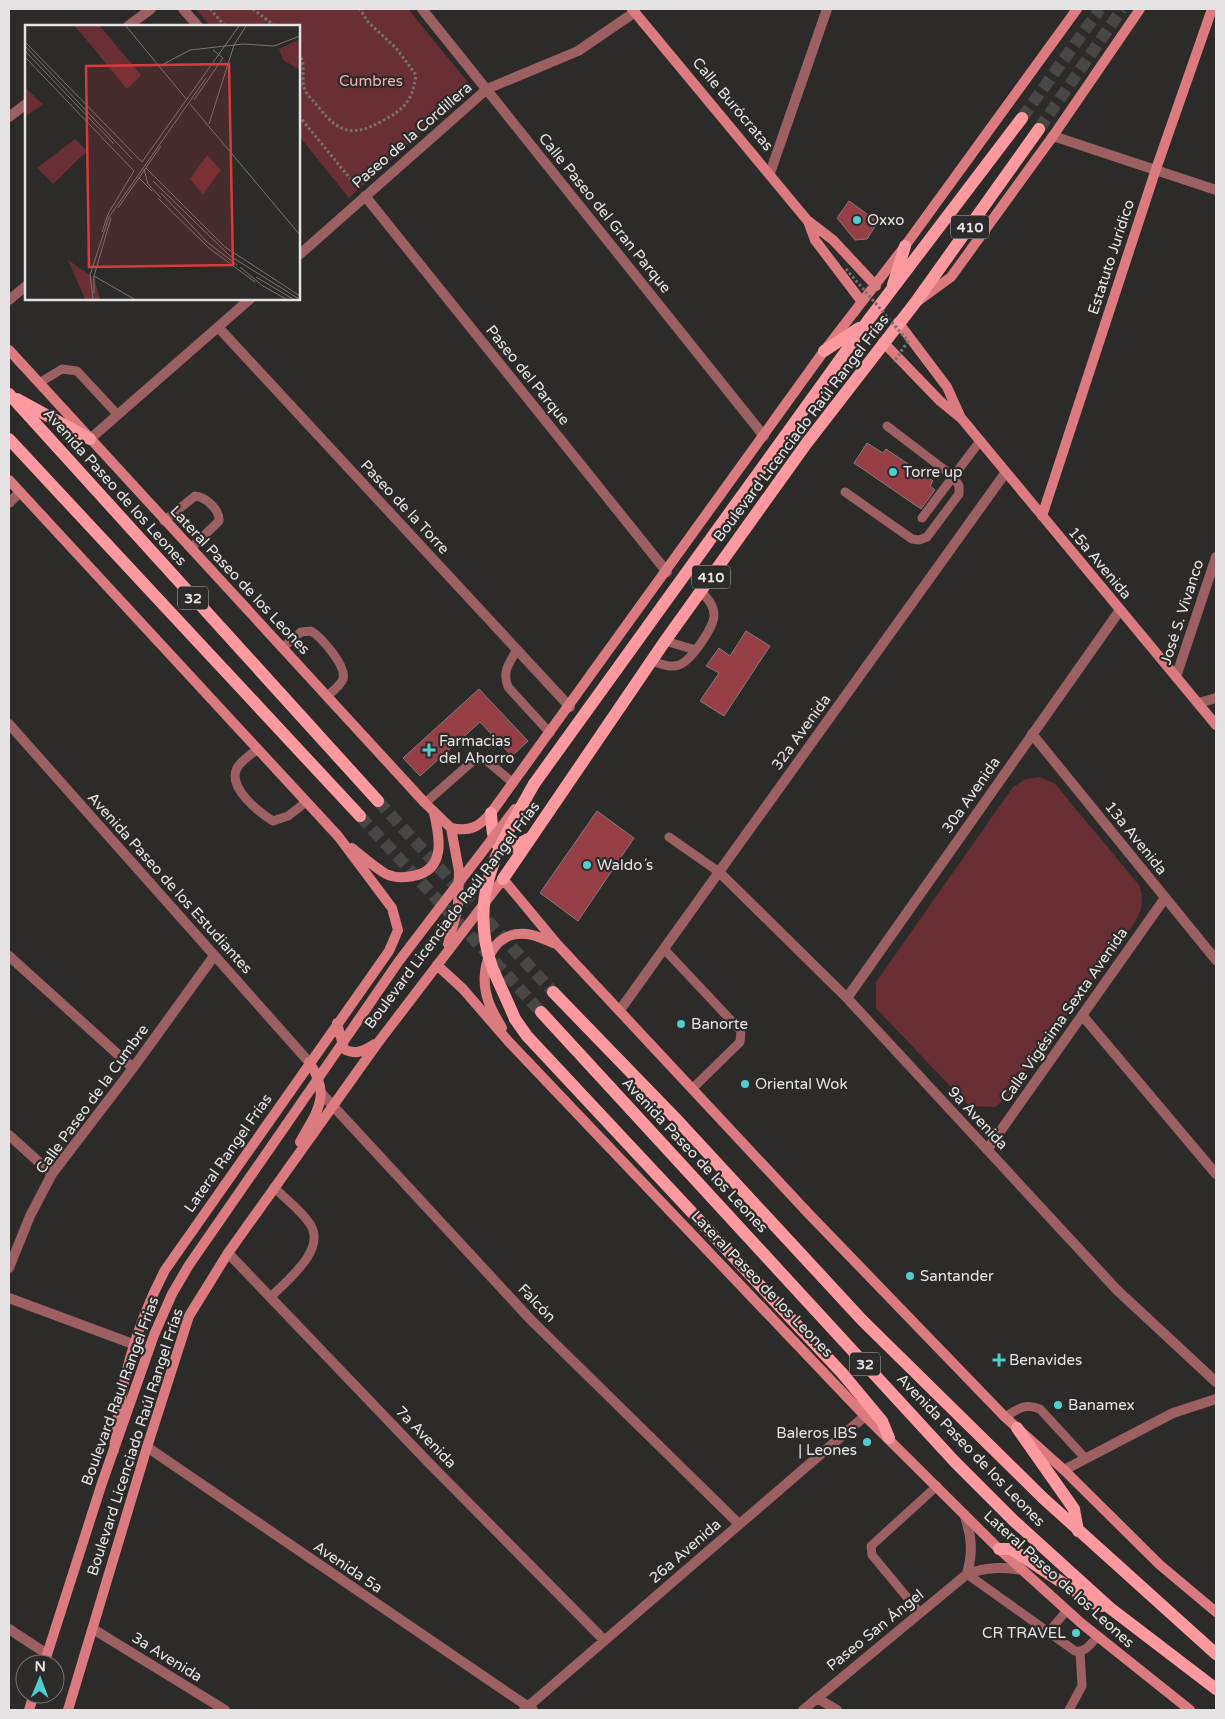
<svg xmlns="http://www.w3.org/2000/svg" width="1225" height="1719" viewBox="0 0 1225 1719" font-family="'Varela Round',sans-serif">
	<rect width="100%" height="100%" fill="#2d2a2a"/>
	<path fill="#6a2f34" d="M196 9H408L471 86 349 198 299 136V26H210Z
		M1040 777 1055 784 1139 885C1145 901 1142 909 1134 924L1005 1099 995 1107 969 1106 876 1008V982L1013 787 1026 779Z"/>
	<path fill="#963f47" stroke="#807c7c" d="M849 201 878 222 867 239 855 240 837 218Z
		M867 443 883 453 886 449 933 481 930 486 935 490 921 509 854 463Z
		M746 631 770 646 724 716 700 701 719 673 706 666 719 648 730 656Z
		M479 689 528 741 512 756 480 722 420 776 403 758Z
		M597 811 634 838 578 921 540 893Z"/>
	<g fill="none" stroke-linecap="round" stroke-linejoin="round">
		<path stroke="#494646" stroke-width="12" stroke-dasharray="12 6" stroke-linecap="butt" d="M1022 118 1100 9
			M1039 129 1122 9
			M378 801 553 992
			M360 816 541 1012"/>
		<path stroke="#757272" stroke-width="3" stroke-dasharray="2.5 2.5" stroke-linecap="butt" d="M210 9 225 26
			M253 9 275 26
			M299 53C307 65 300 79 305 90 308 97 316 103 320 109 339 133 354 137 382 121 405 109 412 101 416 75L396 48 368 22 360 9
			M299 116 357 187"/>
		<path stroke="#9c5f62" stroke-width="9" d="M39 383 62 369 77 371 117 414
			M845 492 912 539 919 540 927 537 959 494V486L954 477 887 426
			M922 518 980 441
			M164 521 195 496C206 497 220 510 219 521L191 548
			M665 641 696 650
			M282 648 301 632 311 631C321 637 347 666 343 679 341 685 332 692 327 696
			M517 650C509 663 502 671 508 687L550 733
			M652 661C661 664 670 668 679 665 691 661 714 627 714 615 714 605 707 598 701 591
			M258 749C251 754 241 761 237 768 227 788 259 812 273 821L288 816 306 802
			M425 803 475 759 486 760 513 783
			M669 837 719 872
			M664 949 741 1031 740 1042 693 1088
			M271 1297C287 1280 327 1250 310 1224 301 1210 285 1199 274 1187
			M1005 1417C1018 1409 1024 1403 1040 1409L1085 1458
			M967 1574 1075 1651C1086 1653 1091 1643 1098 1636
			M920 1613 872 1555 871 1546 937 1486
			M1048 1633 1067 1610
			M1069 1710 1082 1686 1080 1652"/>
		<path stroke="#9c5f62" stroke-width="10" d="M183 9 198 26
			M422 9 764 436
			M128 26 151 9
			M9 117 26 104
			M1053 136 1216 190
			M770 173 827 9
			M365 196 667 572
			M299 255 487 89 578 51 635 12
			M9 300 26 286
			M218 327 570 707
			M90 439 250 299
			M9 503 20 492
			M1176 677 1216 557
			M1199 703 1216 698
			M9 724 309 1062
			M1032 734 1216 960
			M719 872 847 998 1117 1290 1216 1382
			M9 956 133 1068
			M847 998 1120 610
			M620 1010 1006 472
			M1082 1015 1216 1174
			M322 1094 531 1320 739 1524
			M9 1135 52 1174
			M987 1150 1165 898
			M228 1253 429 1463 604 1640
			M9 1268 30 1216 52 1174 133 1068 214 956
			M9 1298 133 1344
			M147 1447 533 1710
			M1064 1470 1173 1413 1216 1399
			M964 1514C972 1536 973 1552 967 1574
			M9 1629 47 1654
			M93 1629 225 1710
			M817 1698 837 1710
			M524 1710 865 1416
			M803 1710 967 1574C986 1567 1002 1567 1022 1570"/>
		<path stroke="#db7b80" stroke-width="10" d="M632 9 807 220 833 240 876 286
			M808 221 815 240 862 302
			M918 301 951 277 1053 136 1140 9
			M898 322 947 387 961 418
			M883 342 940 401 962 419 1216 725
			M9 350 425 803 451 828
			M9 480 338 836 392 908 398 930 389 951 165 1270C134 1330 120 1384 114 1450
			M1042 516 1156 169 1212 9
			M451 828C470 832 479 827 491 813L824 351 905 246 1077 9
			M352 848C363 857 374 867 386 874 395 878 404 878 413 876 446 870 440 838 434 813
			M448 944 458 907 459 871 451 828
			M437 965 463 989 509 1042 865 1416 999 1549 1081 1623 1190 1710
			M337 1023 344 1049C356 1056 364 1050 375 1044
			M502 1028C497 1019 491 1010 488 1000 478 971 490 930 527 934 537 935 547 941 556 944
			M300 1142C317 1111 332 1096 309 1062
			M44 1664 102 1483 154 1335 172 1294 189 1265 286 1125
			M29 1710 34 1694
			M68 1710 147 1447 189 1316 228 1253 377 1044 503 879 557 944 808 1213 1005 1417 1064 1470 1160 1565 1216 1612"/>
		<path stroke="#fe9a9f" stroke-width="12" d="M893 285 905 246
			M824 351 859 328
			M9 394 378 801
			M17 399 90 439
			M9 439 360 816
			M534 784 867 322 1022 118
			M491 813C493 845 495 858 528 839
			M503 879 665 641 806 444 915 303 1039 129
			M553 992 679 1122 862 1320 1043 1498 1216 1654
			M541 1012 955 1462 1013 1520 1110 1608 1216 1689
			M515 1019 527 1036 842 1373 882 1421 889 1438
			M1017 1428 1074 1509 1078 1531
			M999 1549H1011L1016 1552 1093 1603 1102 1606"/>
		<path stroke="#757272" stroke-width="3" stroke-dasharray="2.5 2.5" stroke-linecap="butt" d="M846 269 908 341 894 362"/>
		<path stroke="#db7b80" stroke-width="10" d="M286 1125 399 961 515 809"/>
		<path stroke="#fe9a9f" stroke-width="12" d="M515 1019C508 1002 499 984 492 967 467 894 500 845 534 784"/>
	</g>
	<g fill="#52cdcf" stroke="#2d2a2a" stroke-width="2">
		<circle cx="857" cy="220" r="5"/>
		<circle cx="893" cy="472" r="5"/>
		<path d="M426.5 742.5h5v5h5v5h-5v5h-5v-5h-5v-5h5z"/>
		<circle cx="587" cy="865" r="5"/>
		<circle cx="681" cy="1024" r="5"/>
		<circle cx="745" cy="1084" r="5"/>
		<circle cx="910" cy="1276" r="5"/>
		<path d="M996.5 1352.5h5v5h5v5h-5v5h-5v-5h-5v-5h5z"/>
		<circle cx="1058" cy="1405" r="5"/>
		<circle cx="867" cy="1442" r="5"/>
		<circle cx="1076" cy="1633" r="5"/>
	</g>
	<g text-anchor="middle" stroke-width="4.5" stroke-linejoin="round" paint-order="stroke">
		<g fill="#2d2a2a" stroke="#aeacac" stroke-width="1">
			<rect x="951" y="215.5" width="38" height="23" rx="4"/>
			<rect x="692" y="565.5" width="38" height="23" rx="4"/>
			<rect x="178" y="586.5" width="30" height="23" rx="4"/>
			<rect x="850" y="1352.5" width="30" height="23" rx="4"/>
		</g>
		<g font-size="14" font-weight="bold" fill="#e5e3e3">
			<text x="970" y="232">410</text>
			<text x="711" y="582">410</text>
			<text x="193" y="603">32</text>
			<text x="865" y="1369">32</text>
		</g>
		<g font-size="15" fill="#f7adaf" stroke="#2d2a2a">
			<text x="371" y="86">Cumbres</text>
		</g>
		<g font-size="15" fill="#e5e3e3" stroke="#2d2a2a">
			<text transform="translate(733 104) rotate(50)" y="5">Calle Burócratas</text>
			<text transform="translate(412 135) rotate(-41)" y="5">Paseo de la Cordillera</text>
			<text transform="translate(605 213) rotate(51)" y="5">Calle Paseo del Gran Parque</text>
			<text transform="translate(1111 257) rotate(-72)" y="5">Estatuto Jurídico</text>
			<text transform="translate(528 375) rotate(51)" y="5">Paseo del Parque</text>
			<text transform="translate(801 428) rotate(-53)" y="5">Boulevard Licenciado Raúl Rangel Frías</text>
			<text transform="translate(115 487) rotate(48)" y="5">Avenida Paseo de los Leones</text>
			<text transform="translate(405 507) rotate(47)" y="5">Paseo de la Torre</text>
			<text transform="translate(1100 563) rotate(50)" y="5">15a Avenida</text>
			<text transform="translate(240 580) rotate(47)" y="5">Lateral Paseo de los Leones</text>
			<text transform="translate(1182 612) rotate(-72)" y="5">José S. Vivanco</text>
			<text transform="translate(801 732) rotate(-54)" y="5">32a Avenida</text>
			<text transform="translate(971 795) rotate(-55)" y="5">30a Avenida</text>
			<text transform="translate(1136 838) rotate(51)" y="5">13a Avenida</text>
			<text transform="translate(170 883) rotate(48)" y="5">Avenida Paseo de los Estudiantes</text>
			<text transform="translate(452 915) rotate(-53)" y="5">Boulevard Licenciado Raúl Rangel Frías</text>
			<text transform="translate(1064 1015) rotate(-55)" y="5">Calle Vigésima Sexta Avenida</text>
			<text transform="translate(92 1099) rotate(-54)" y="5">Calle Paseo de la Cumbre</text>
			<text transform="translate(978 1118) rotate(47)" y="5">9a Avenida</text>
			<text transform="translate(228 1153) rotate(-55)" y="5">Lateral Rangel Frías</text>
			<text transform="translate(695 1155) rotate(47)" y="5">Avenida Paseo de los Leones</text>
			<text transform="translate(762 1284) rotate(46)" y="5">Lateral Paseo de los Leones</text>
			<text transform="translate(537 1303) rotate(46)" y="5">Falcón</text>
			<text transform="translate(120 1391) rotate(-70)" y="5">Boulevard Raul Rangel Frias</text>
			<text transform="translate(426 1437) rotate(46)" y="5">7a Avenida</text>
			<text transform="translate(135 1442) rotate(-72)" y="5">Boulevard Licenciado Raúl Rangel Frías</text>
			<text transform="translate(971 1450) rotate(46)" y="5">Avenida Paseo de los Leones</text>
			<text transform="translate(685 1551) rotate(-41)" y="5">26a Avenida</text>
			<text transform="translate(348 1567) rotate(34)" y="5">Avenida 5a</text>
			<text transform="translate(1059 1579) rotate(42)" y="5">Lateral Paseo de los Leones</text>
			<text transform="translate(875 1630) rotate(-39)" y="5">Paseo San Ángel</text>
			<text transform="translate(167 1657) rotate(32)" y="5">3a Avenida</text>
		</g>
		<g font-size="15" fill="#e5e3e3" stroke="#2d2a2a" text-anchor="start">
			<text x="867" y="225">Oxxo</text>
			<text x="903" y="477">Torre up</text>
			<text x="439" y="746">Farmacias<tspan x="439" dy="17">del Ahorro</tspan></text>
			<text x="597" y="870">Waldo´s</text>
			<text x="691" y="1029">Banorte</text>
			<text x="755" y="1089">Oriental Wok</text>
			<text x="920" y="1281">Santander</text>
			<text x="1009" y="1365">Benavides</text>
			<text x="1068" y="1410">Banamex</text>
			<text x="857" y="1438" text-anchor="end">Baleros IBS<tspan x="857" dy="17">| Leones</tspan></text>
			<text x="1066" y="1638" text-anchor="end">CR TRAVEL</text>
		</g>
	</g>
	<g transform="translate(25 25)">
		<rect width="275" height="275" fill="#2d2a2a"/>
		<path d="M50 1H75L116 50 102 64ZM275 14V45L258 35 254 24ZM1 63 18 80 0 91V64ZM50 114 62 126 28 159 12 143ZM182 130 196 145 178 169 165 154ZM43 235 69 253 75 274H60Z" fill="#6a2f34"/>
		<path fill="none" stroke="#777474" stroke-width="1" d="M101 1 162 75M1 18 117 137 214 1M0 21 107 134M0 26 89 119M0 32 109 146 83 189 77 207M135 41 165 25 218 19 249 21 275 11M169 75 198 33 188 25M165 79 275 210M184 99 209 20 221 1M121 143 200 222 275 271M119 144 123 159 136 173M114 153 127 166M128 156 205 231 274 274M136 168 182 217 212 240M133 173 184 223 230 257M93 183 136 121M215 242 239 262M69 251 109 274M231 252 268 274M238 261 261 274M69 268V251L86 193M68 274 65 250 84 192 181 53"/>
		<path fill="#d83b3b" fill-opacity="0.15" stroke="#d83b3b" stroke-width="2.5" d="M204 39 208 240 64 242 61 41Z"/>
		<rect width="275" height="275" fill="none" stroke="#e5e3e3" stroke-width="2.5"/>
	</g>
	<rect width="1225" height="1719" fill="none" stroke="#e5e3e3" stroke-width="20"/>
	<g transform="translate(40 1679) rotate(1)"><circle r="24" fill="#2d2a2a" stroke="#777474"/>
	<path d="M0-4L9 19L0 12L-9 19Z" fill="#52cdcf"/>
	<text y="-8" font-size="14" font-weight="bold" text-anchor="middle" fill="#e5e3e3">N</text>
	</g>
</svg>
